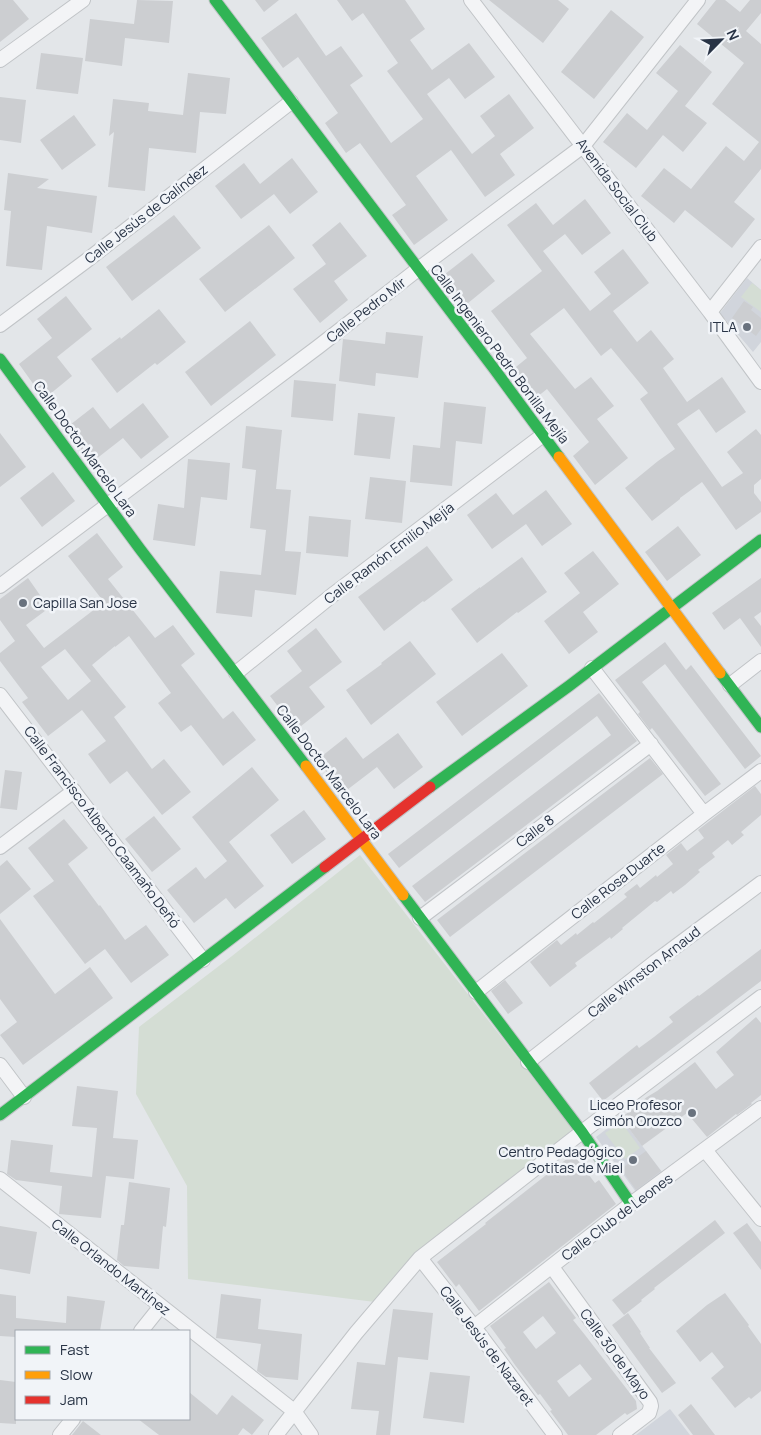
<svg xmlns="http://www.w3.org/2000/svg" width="761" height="1435" viewBox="0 0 761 1435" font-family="Manrope,sans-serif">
	<rect width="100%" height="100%" fill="#e3e6e9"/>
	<path fill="#d1d5dc" d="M747 278 761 290V342L753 352 720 313Z
		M621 1118 662 1172 636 1192 596 1137Z
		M670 1409 690 1435H636Z"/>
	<path fill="#d4ddd4" d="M752 283 761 290V312L741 297Z
		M360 855 575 1132 375 1302 188 1279 187 1186 136 1094 139 1027 232 956Z
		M621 1122 640 1148 625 1159 605 1133Z"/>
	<path fill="#ccced1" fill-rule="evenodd" d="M0 0H13L29 19 0 42Z
		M137 0 173 1 169 43 125 38 122 66 85 61 90 19 134 24Z
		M255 0H279L264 12Z
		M337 0H405L425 29 410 40 432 70 469 43 495 77 465 99 449 78 427 94 472 154 495 136 480 116 509 94 534 128 500 154 515 175 485 197 451 150 416 176 448 220 414 245 392 215 406 205 360 143 346 153 325 123 338 113 298 57 283 68 261 38 296 13 326 56 341 46 363 76 350 85 391 143 423 119 387 71 398 63 363 13 352 21Z
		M489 0H558L569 9 543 43Z
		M716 0H725L740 12 750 0H761V13L746 31 761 44V169L734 202 755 219 732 248 685 210 674 223 641 196 664 168 691 189 726 146 744 161 759 142 712 104 744 63 697 24Z
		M611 10 644 37 594 99 561 72Z
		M680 45 712 72 685 106 707 123 683 152 663 135 636 168 603 142 627 113 647 130 678 91 656 73Z
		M41 53 83 58 78 94 36 89Z
		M188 73 230 78 226 114 200 112 196 153 149 148 145 191 108 187 114 132 109 136 113 99 149 103 148 111 183 115Z
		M0 97 26 100 21 143 0 140Z
		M74 115 96 145 62 170 40 140Z
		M292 158 318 192 290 214 274 194 241 219 215 186 244 163 260 184Z
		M8 173 49 179 37 188 97 196 92 233 47 226 42 270 6 266 11 211 4 210Z
		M585 199 611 233 582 255 565 234 543 251 590 311 611 294 594 272 623 249 649 283 613 311 637 342 651 330 674 359 663 368 687 402 722 377 746 412 716 433 699 409 677 424 722 487 743 473 727 452 756 429 761 435V479L754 485V493L761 502V512L736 530 702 482 680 498V499L652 521 625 488 658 461 675 449 640 399 648 393 611 348 601 356 564 308 530 334 575 389 591 377 614 406 597 419 628 458 595 485 573 456 589 442 547 389 532 401 511 371 527 358 491 311 542 271 507 225 536 203 553 225Z
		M174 215 201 248 132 301 106 267Z
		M340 222 367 256 334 281 348 300 320 323 293 289 326 264 312 245Z
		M269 225 295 258 225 312 199 279Z
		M472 253 495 281 462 308 440 278Z
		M66 296 92 329 57 357 72 376 44 399 19 364 52 338 37 319Z
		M744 301 753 307 751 310 761 318V329L756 336 732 318Z
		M159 309 186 342 157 365 155 363 117 393 91 359 120 337 121 339Z
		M250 321 276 355 211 406 185 372Z
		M386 332 423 336 418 378 376 373 375 386 339 381 343 339 385 344Z
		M294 380 336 384 333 421 291 417Z
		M444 402 486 407 482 444 456 441 452 486 410 482 413 445 440 448Z
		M143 403 169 437 141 459 123 438 91 463 66 428 93 407 110 429Z
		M358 413 395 417 390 459 354 455Z
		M246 426 282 430 276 489 291 490 285 551 301 552 296 595 255 590 252 617 216 613 220 571 261 575 266 530 250 528 256 470 242 468Z
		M0 433 26 467 0 487Z
		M188 459 230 463 227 500 201 497 195 546 153 540 158 504 184 508Z
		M53 472 75 501 42 527 20 498Z
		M370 477 406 481 402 523 365 519Z
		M546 490 572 524 542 546 526 524 492 549 467 515 496 493 513 515Z
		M309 516 351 520 348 557 306 553Z
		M678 526 701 555 667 581 645 552Z
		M97 533 123 567 108 579 155 638 173 625 195 654 181 665 223 719 233 711 256 740 223 766 191 725 181 732 158 703 171 693 129 636 115 647V646L92 665 126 707 114 717 152 769 164 759 191 792 162 815 127 771 110 784 88 754 106 741 82 710 48 736 22 702 28 698 0 661V653L15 641 0 620V599L28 578 49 608 26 625 44 648 104 602 68 556ZM65 649 91 681 68 700 41 667Z
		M427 546 453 580 424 602 423 601 384 631 358 597Z
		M593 551 619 584 583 612 598 632 569 654 544 621 580 593 564 573Z
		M522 557 547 592 518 613 517 612 477 643 451 609 480 587V588Z
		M761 578V612L754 617 761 626V647L740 618 724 630 712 613Z
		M316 628 342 662 309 687 325 707 296 730 270 696 302 671 287 651Z
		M410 641 436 674 371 725 346 690 382 664 381 663Z
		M665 642 686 670 691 665 761 756 745 769 665 664 642 682 721 784 705 796 652 728 650 730 638 714 640 712 615 680Z
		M502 653 528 686 462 736 436 702Z
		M599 693 637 741 425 902 412 886 611 735 597 716 399 868 388 854Z
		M398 733 423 767 394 789 377 767 343 793 317 760 346 737 363 759Z
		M650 758 663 774 450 937 437 920Z
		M252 767 279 800 229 842 264 886 235 909 226 898 194 923 167 890 196 867 205 879 227 861 192 817Z
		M5 770 22 772 17 810 0 808Z
		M755 786 761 794V815L741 832 744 835 732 845 728 840 712 853 715 857 698 870 700 872 685 885 673 894 671 891 657 902 655 901 622 928 623 929 611 939 610 937 594 949 575 963 577 966 550 987 530 962 557 940 561 945 576 933 577 935 593 922 594 923 627 897 624 894 637 884 640 888 656 875 657 877 673 864 666 855 681 843 687 851 704 838 698 830Z
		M304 810 326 839 292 864 270 835Z
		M154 816 181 849 152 872 125 839Z
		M64 819 88 848 68 864 99 906 100 905 125 940 146 925 169 955 131 983 105 949 85 964 33 896 54 881 28 848Z
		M7 860 31 889 0 914V866Z
		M0 919 55 994 90 967 113 998 23 1065 0 1035 17 1022 0 999Z
		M761 949V981L603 1101 589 1083 637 1045 639 1048 654 1037 673 1022 669 1017 698 995 699 996Z
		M505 980 523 1003 508 1014 491 991Z
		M756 1017 761 1023V1095L751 1103 752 1104 737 1115 736 1114 707 1137 687 1113 642 1146 621 1118 647 1097 657 1091 695 1062 716 1089 734 1075 716 1052Z
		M77 1086 118 1091 113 1138 138 1140 134 1179 106 1176 101 1218 59 1214 62 1186 16 1180 7 1174 11 1140 53 1145 50 1172 92 1177 97 1128 72 1126Z
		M646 1151 661 1171 636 1190 621 1169Z
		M573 1154 595 1183 599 1180 616 1204 479 1311 459 1284 456 1287 437 1262 486 1224 485 1223Z
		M129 1182 170 1188 166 1227 163 1226 159 1269 124 1266 117 1260 121 1225H124Z
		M715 1220 725 1233 654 1288 655 1289 641 1300 642 1301 624 1315 612 1300Z
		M747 1223 761 1242V1270L733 1233Z
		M0 1226 37 1232 30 1274 0 1269Z
		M549 1282 576 1318 573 1320 585 1335 636 1401 637 1409 627 1415 625 1413 596 1435H568L550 1411 552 1410 540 1394 538 1395 515 1365 504 1349 506 1348 490 1326ZM543 1316 556 1333 536 1349 523 1332ZM580 1364 592 1379 569 1397 557 1381Z
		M725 1293 749 1325 748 1326 761 1344V1391L751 1399 749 1397 735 1408 711 1378 724 1367 712 1352 700 1362 676 1331 707 1305Z
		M0 1294 16 1296V1318L66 1323 67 1296 105 1301 100 1331H16V1337L0 1336Z
		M221 1294 261 1299 258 1329 302 1334 298 1380 266 1377 257 1371 261 1344 216 1338Z
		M393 1309 433 1313 428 1360 398 1357 390 1435H376L379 1411 351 1409 357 1362 385 1365Z
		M628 1313 641 1332 640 1333 650 1348H649L676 1383 662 1393 612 1325Z
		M430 1372 470 1376 464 1423 423 1418Z
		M0 1380 16 1382V1424L0 1423Z
		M189 1392 217 1415 232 1395 264 1420 252 1435 243 1428 238 1435H159L138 1419H189Z
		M691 1404 702 1418 715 1435H693L678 1415Z
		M83 1421 101 1435H72Z"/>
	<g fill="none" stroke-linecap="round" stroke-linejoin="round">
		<defs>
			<path id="street" d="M471 0 710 312 761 382
				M0 60 83 0
				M710 312 761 247
				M0 325 86 261 291 102
				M0 586 318 347 417 270 583 146 698 0
				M592 668 704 814
				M236 673 335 593 543 435
				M730 685 761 661
				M0 695 203 960
				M0 847 74 791
				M420 918 651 744
				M476 992 704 814 761 771
				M528 1062 655 962 761 883
				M0 1065 24 1097
				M705 1150 761 1219
				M0 1179 294 1411 311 1435
				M420 1258 474 1327 555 1435
				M552 1267 650 1402 651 1406 649 1413 620 1435
				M474 1327 631 1204 761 1108
				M141 1331 161 1306
				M60 1435 73 1419
				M276 1435 356 1333 420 1258 582 1132 761 997"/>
			<path id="fast" d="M215 0 495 370 559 457
				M0 359 140 549 306 766
				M720 673 761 727
				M430 787 569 686 761 540
				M403 895 582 1132 631 1204
				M0 1115 325 867"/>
			<path id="slow" d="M559 457 720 673
				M306 766 403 895"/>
			<path id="jam" d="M325 867 430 787"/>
		</defs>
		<use href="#street" stroke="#c1c4c7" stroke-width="16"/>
		<use href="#fast" stroke="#c1c4c7" stroke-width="13"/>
		<use href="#slow" stroke="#c1c4c7" stroke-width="13"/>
		<use href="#jam" stroke="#c1c4c7" stroke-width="13"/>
		<use href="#street" stroke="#f3f4f6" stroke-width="14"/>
		<use href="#fast" stroke="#30b455" stroke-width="11"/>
		<use href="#slow" stroke="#ff9f0a" stroke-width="11"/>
		<use href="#jam" stroke="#e5322d" stroke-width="11"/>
	</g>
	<g fill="#69727e" stroke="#f1f4f8" stroke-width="2">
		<circle cx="747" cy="327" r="5"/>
		<circle cx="23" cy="603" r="5"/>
		<circle cx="692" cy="1113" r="5"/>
		<circle cx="633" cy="1160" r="5"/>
	</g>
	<g text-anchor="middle" stroke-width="5" stroke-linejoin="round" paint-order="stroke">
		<g font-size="14" fill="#283345" stroke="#f1f4f8">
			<text transform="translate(617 190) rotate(53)" y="5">Avenida Social Club</text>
			<text transform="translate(146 214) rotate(-38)" y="5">Calle Jesús de Galíndez</text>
			<text transform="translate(366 310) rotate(-38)" y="5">Calle Pedro Mir</text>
			<text transform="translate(500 354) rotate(53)" y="5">Calle Ingeniero Pedro Bonilla Mejía</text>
			<text transform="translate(85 449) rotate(54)" y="5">Calle Doctor Marcelo Lara</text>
			<text transform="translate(389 553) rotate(-37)" y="5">Calle Ramón Emilio Mejía</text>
			<text transform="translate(329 772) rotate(53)" y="5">Calle Doctor Marcelo Lara</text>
			<text transform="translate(102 827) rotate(53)" y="5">Calle Francisco Alberto Caamaño Deñó</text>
			<text transform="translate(535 831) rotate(-37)" y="5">Calle 8</text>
			<text transform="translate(618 881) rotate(-38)" y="5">Calle Rosa Duarte</text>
			<text transform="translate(644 972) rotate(-38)" y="5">Calle Winston Arnaud</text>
			<text transform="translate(617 1217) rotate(-37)" y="5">Calle Club de Leones</text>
			<text transform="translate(111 1267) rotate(38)" y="5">Calle Orlando Martínez</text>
			<text transform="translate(487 1346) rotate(53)" y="5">Calle Jesús de Nazaret</text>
			<text transform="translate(615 1354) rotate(54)" y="5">Calle 30 de Mayo</text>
		</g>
		<g font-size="14" fill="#283345" stroke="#f1f4f8" text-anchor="end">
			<text x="737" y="332">ITLA</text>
			<text x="33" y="608" text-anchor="start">Capilla San Jose</text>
			<text x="682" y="1110">Liceo Profesor<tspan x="682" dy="16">Simón Orozco</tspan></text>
			<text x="623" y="1157">Centro Pedagógico<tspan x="623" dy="16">Gotitas de Miel</tspan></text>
		</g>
	</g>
	<rect x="15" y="1330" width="175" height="90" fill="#f1f4f8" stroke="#a1a7b0"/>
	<rect x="25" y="1346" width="25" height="8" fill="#30b455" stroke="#a1a7b0"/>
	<text x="60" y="1355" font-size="15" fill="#283345">Fast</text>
	<rect x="25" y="1371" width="25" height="8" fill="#ff9f0a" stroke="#a1a7b0"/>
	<text x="60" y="1380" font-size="15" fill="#283345">Slow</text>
	<rect x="25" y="1396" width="25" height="8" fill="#e5322d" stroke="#a1a7b0"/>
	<text x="60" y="1405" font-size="15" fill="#283345">Jam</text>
	<g transform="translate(721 40) rotate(66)" stroke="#f1f4f8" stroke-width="4" paint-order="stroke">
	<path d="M0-4L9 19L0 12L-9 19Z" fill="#283345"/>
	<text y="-8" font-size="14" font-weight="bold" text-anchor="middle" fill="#283345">N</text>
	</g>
</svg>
